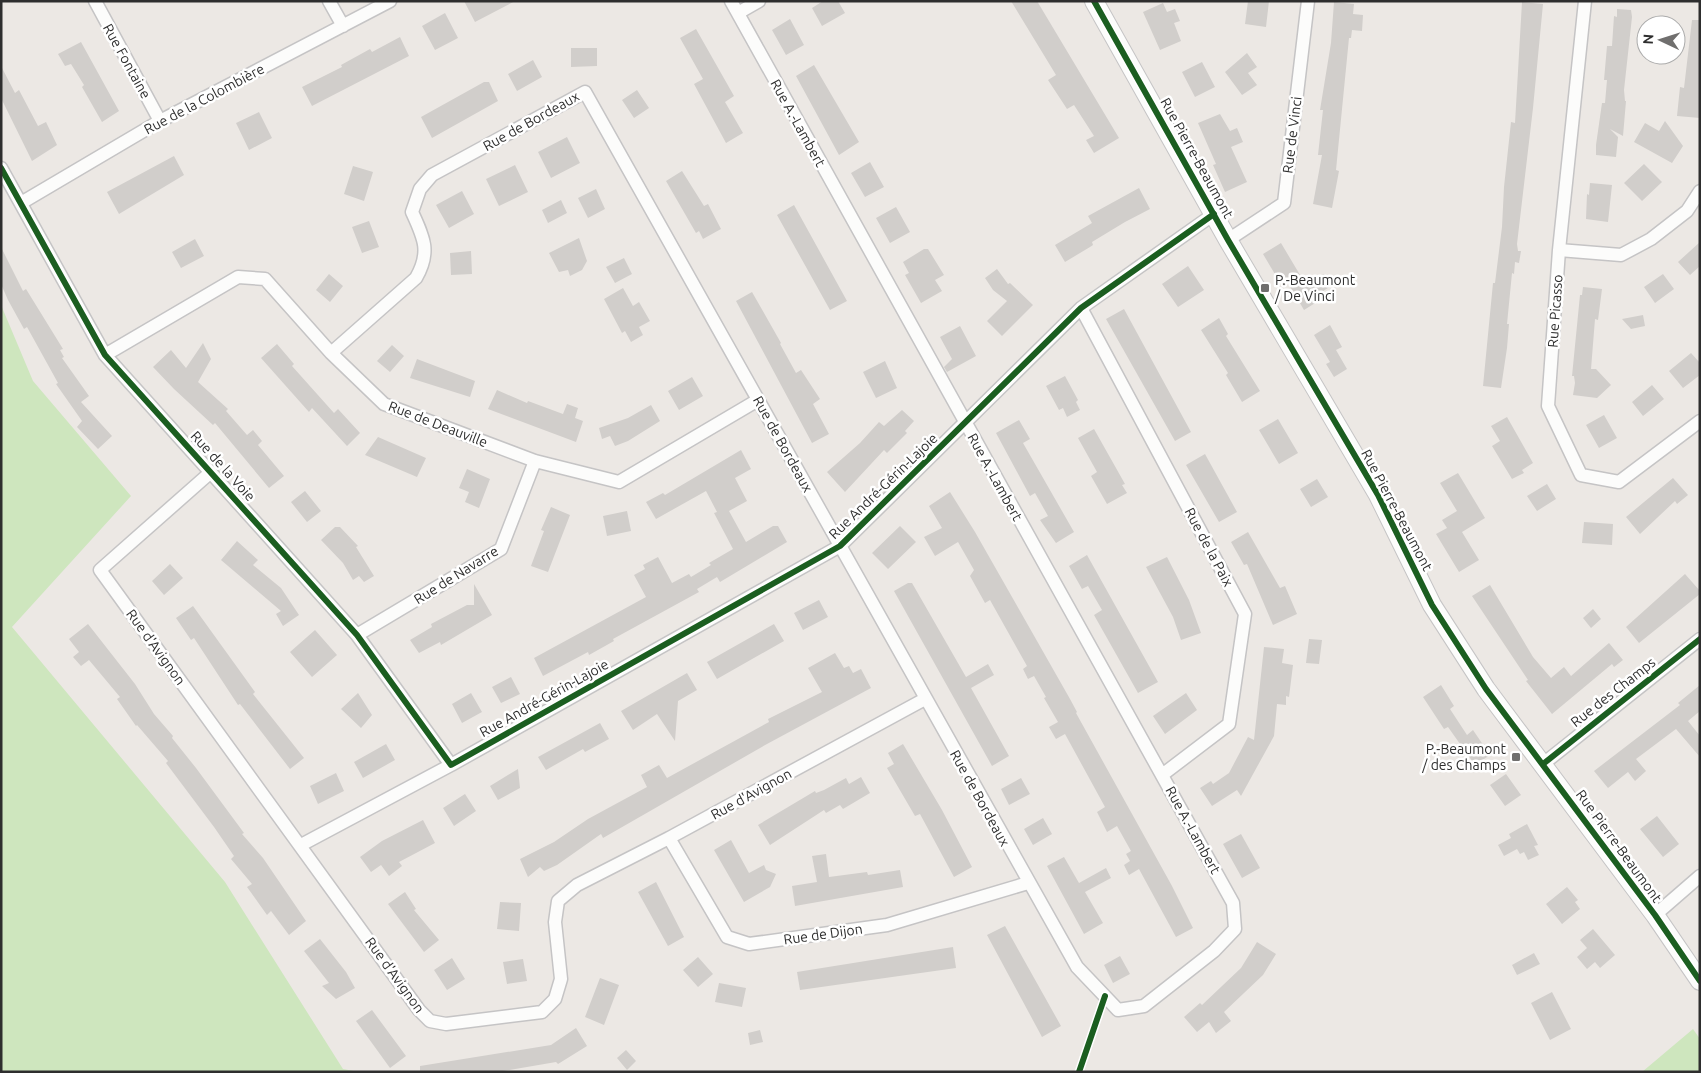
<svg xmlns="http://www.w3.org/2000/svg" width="1701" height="1073" viewBox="0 0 1701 1073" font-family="Ubuntu,sans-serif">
	<rect width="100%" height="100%" fill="#ece8e4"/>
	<path fill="#cee6be" d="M1 305 33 381 131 496 12 627 225 882 343 1069 359 1072H1Z
		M1693 1029 1700 1039V1072H1642Z"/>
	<path fill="#d1cecb" d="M464 1H515L475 22Z
		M823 1H838L845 13 822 26 812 8Z
		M1011 1H1037L1119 138 1094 153 1086 140 1094 136 1074 105 1067 109 1048 80 1056 75Z
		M1248 1H1269L1266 27 1245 24Z
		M1334 2 1354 4 1353 14 1363 15 1362 31 1352 30 1351 38H1349L1336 170 1339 171 1332 208 1313 204 1322 155H1318L1323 110H1320L1331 43Z
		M1522 2 1543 4 1533 108 1517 244 1518 251H1521L1519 263 1515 262 1514 274 1512 273 1507 324H1509L1507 348 1501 388 1483 386 1493 283H1495L1502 227 1504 187 1511 122 1515 123Z
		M1163 3 1167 12 1175 9 1180 21 1174 23 1181 41 1160 50 1143 12Z
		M1617 9 1631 10 1632 17 1624 90 1625 101H1626L1623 136 1610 129 1618 137 1616 157 1596 155V145L1602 103H1605L1607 80H1604L1607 46H1612L1614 16 1617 17Z
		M445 13 458 38 435 50 422 26Z
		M790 19 804 45 786 55 772 30Z
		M1692 20H1700V118L1677 116 1680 87 1684 88Z
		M696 29 734 96 725 102 743 133 726 143 694 84 703 79 680 38Z
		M400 37 409 56 312 106 302 87 342 67 341 65 370 49 372 52Z
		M81 42 119 111 102 122 82 87 84 85 71 64 65 66 58 54Z
		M571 48H597V66L571 67Z
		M1247 53 1257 67 1248 73 1257 85 1242 95 1225 72Z
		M533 60 542 77 517 91 508 74Z
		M1202 62 1215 87 1195 97 1182 72Z
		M814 65 859 142 839 155 796 76Z
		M1 66 15 93 19 90 38 126 46 122 57 145 32 161 1 98Z
		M484 82H489L498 101 432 138 421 117Z
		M637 90 649 108 634 118 622 100Z
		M259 112 272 138 249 150 236 123Z
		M1220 114 1230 131 1237 128 1243 142 1231 147 1247 182 1225 192 1213 165 1216 164 1198 123Z
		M1665 121 1683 146 1672 163 1634 142 1645 123 1659 131Z
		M567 137 580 163 551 178 538 152Z
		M174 156 184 175 119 214 107 192Z
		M870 162 884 187 865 197 851 173Z
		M1644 164 1662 182 1642 201 1624 183Z
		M515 165 528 192 499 206 486 179Z
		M353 166 373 172 364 201 344 194Z
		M682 171 704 206 708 204 721 229 703 239 699 231 696 233 666 181Z
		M1590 183 1612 185 1608 222 1586 219 1587 194 1589 195Z
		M1139 188 1150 209 1125 222 1092 242 1093 245 1090 247 1065 262 1055 245 1092 223 1088 216Z
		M596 189 605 209 588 218 578 198Z
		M462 191 474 214 449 228 436 205Z
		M561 200 567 213 548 223 542 210Z
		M794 205 847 301 830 310 777 215Z
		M896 207 910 232 890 243 876 218Z
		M369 221 379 247 362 253 352 227Z
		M579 238 587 261 582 270 570 276 568 270 559 272 549 253Z
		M195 239 204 256 181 268 172 252Z
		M1700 242V266L1690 275 1678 262Z
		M1281 243 1303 280 1307 278 1310 283 1324 274 1331 286 1317 295 1320 300 1304 310 1282 273 1276 276 1263 254Z
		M1 247 23 291 26 289 63 349 60 350 64 357 62 358 89 396 81 402 112 436 98 449 77 427 82 421 56 384 58 383 27 327 24 329 8 300 1 284Z
		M924 249H928L944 275 935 280 942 291 921 303 905 275 909 273 903 262Z
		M471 251 472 274 451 275 450 253Z
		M624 258 632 274 615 283 606 267Z
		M1188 266 1204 290 1178 307 1162 284Z
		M997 269 1008 284 1010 283 1033 305 1002 336 987 321 1007 301 993 290 985 278Z
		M329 274 343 286 330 302 316 290Z
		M1663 274 1674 289 1655 303 1644 287Z
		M1583 287 1602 289 1598 320 1595 319 1591 369H1596L1611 385 1597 398 1573 395 1575 383 1574 376H1572L1580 295H1582Z
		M623 288 633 306 639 302 650 321 639 327 643 335 631 342 625 331 622 333 604 299Z
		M752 292 781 343 780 344 796 373 801 370 820 399 813 404 829 434 812 443 736 301Z
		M1124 309 1191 432 1175 441 1106 319Z
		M1643 315 1645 326 1631 329 1622 319Z
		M1219 318 1228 334 1226 336 1260 391 1242 402 1226 375 1228 373 1201 330Z
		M1330 325 1342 347 1336 350 1347 369 1334 377 1326 364 1330 362 1314 335Z
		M960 326 976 356 947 372 944 367 952 359 940 337Z
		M203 343 211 359 198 382 228 409 226 411 247 435 253 430 262 441 258 445 284 476 269 488 215 423 213 425 174 389 153 367 171 350 186 368Z
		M277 344 294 364 292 366 334 413 338 409 360 433 347 446 312 408 309 412 261 358Z
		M392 345 404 356 390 372 377 361Z
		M1691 353 1700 363V375L1683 388 1669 371Z
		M417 359 475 381 470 397 410 378Z
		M885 361 897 388 876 398 863 372Z
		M1065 376 1078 400 1076 402 1080 410 1067 417 1063 408 1059 410 1046 386Z
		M692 377 703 396 679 410 668 391Z
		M1652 385 1664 399 1643 416 1632 402Z
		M497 390 527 403 528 401 563 414 567 404 578 408 575 418 583 421 576 442 488 409Z
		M651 405 660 421 628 441 615 446 610 436 602 439 599 428 628 418Z
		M902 410 914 421 905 431 907 433 887 453 884 450 845 492 827 472 860 443 879 422 884 426Z
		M1604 415 1617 438 1599 448 1586 425Z
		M1507 417 1533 463 1522 470 1524 473 1512 479 1492 446 1500 441 1491 426Z
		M1278 419 1298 453 1279 464 1259 430Z
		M1019 420 1030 439 1023 443 1074 532 1056 543 1040 520 1048 516 1035 493 1030 496 996 433Z
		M1094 429 1125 484 1122 485 1127 493 1107 504 1091 476 1097 472 1078 438Z
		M378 437 426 458 417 477 365 455Z
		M741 450 751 469 735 478 747 501 729 511 746 542 773 526H778L787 542 720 582 717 577 697 589 699 592 613 639 614 641 589 655 588 652 543 676 534 658 646 597 634 575 645 569 643 565 658 557 672 583 689 574 691 577 711 565 709 563 733 549 714 513 717 512 706 491 656 519 646 502 663 493 665 495Z
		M1205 454 1237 512 1219 522 1186 465Z
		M467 469 490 479 479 508 465 502 469 492 459 488Z
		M1458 473 1485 518 1462 532 1479 560 1459 572 1436 534 1447 528 1442 520 1457 511 1440 483Z
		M1673 478 1688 495 1677 504 1675 501 1640 534 1626 517Z
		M1317 479 1328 497 1311 507 1300 489Z
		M1547 484 1556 499 1537 511 1527 496Z
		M305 491 321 511 307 522 291 502Z
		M950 492 975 532 1070 699 1077 712 1076 713 1172 886 1193 928 1176 937 1139 869 1129 875 1124 865 1130 861 1126 854 1131 851 1117 826 1107 832 1097 812 1105 807 1065 734 1056 739 1049 727 1058 722 1044 698 1046 697 1034 676 1028 679 1023 669 1027 666 990 600 985 603 970 576 974 570 958 542 935 556 924 537 942 528 929 506Z
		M551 507 570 515 548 572 531 566 544 531 541 530Z
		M627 511 631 531 607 536 603 516Z
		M1584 522 1613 524 1612 545 1582 543Z
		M900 526 916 542 888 569 872 553Z
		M335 527H340L358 546 356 547 374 576 364 582 359 576 353 580 343 563 321 540Z
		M1248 532 1280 588 1285 586 1297 614 1273 625 1247 564 1244 565 1231 542Z
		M237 541 258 560 253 565 281 588 299 615 283 626 276 614 281 611 221 560Z
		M1087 555 1158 682 1138 693 1094 615 1102 610 1088 586 1082 589 1069 566Z
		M1167 557 1189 600 1201 633 1181 640 1173 617 1146 567Z
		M170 564 183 578 164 595 152 581Z
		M1685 574 1700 591V594L1639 643 1626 627Z
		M908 583H912L966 677 988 664 994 675 971 688 1009 756 992 766 894 591Z
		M474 584 492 615 441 645 440 642 419 653 410 640 432 627 431 624 467 605H474Z
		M1490 585 1533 657 1551 678 1564 667 1571 676 1609 643 1623 660 1614 667 1612 664 1552 714 1526 681 1528 680 1472 596Z
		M819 600 828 617 803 630 794 613Z
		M193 606 255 692 253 694 304 758 290 769 240 704 238 705 194 638 191 640 176 618Z
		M1593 609 1601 619 1591 628 1583 618Z
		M88 624 135 684 154 714 173 736 172 738 196 768 244 833 242 834 263 858 306 921 289 935 271 911 267 915 247 887 252 884 231 859 234 856 214 827 166 763 168 761 137 725 136 726 117 699 120 697 89 660 81 666 73 657 79 652 69 639Z
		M774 624 784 641 717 679 707 662Z
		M315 630 337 655 312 677 290 652Z
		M1309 639 1322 640 1319 664 1306 663Z
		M1264 647 1284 649 1282 663 1293 665 1289 697 1286 696V705L1277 704 1274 736 1241 796 1237 790 1212 806 1200 788 1211 781 1213 784 1229 773 1248 737 1254 740Z
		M835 653 844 668 849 666 853 673 861 669 871 688 767 744 603 838 601 834 557 865 544 871 540 867 528 877 520 859 554 842 588 819 647 787 641 775 659 765 667 778 769 722 768 719 822 692 808 668Z
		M687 673 697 690 678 701 675 741 657 714 633 730 621 711Z
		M511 677 520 694 501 703 492 687Z
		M1441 685 1454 706 1450 709 1467 735 1473 730 1490 755 1475 765 1448 727 1444 729 1423 697Z
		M1700 685V711L1688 721 1700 736V757L1676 729 1636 759 1646 771 1635 781 1628 772 1608 788 1594 771 1680 705 1678 703Z
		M358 693 372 715 361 728 341 709Z
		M471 693 482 712 462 723 452 704Z
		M1186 693 1197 710 1165 734 1153 716Z
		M600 723 609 739 585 752 583 749 546 770 538 757Z
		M386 744 395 760 363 778 354 762Z
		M903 744 942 810 972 867 954 877 920 814 915 816 887 768 894 764 888 753Z
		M518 769 520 788 498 800 490 786Z
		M336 773 344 791 318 804 310 786Z
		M1506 774 1521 795 1505 806 1490 785Z
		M861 777 870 793 843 809 840 805 826 813 824 810 770 845 758 825 815 791 816 793 824 790 846 778 849 784Z
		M1021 778 1030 794 1009 805 1001 789Z
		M465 794 476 811 454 826 443 808Z
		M1657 816 1679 844 1663 857 1640 829Z
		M1043 818 1052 834 1033 845 1024 829Z
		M423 820 435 843 399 862 402 866 389 876 381 865 371 872 360 857 382 841Z
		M1527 824 1538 845 1534 846 1539 855 1528 860 1524 852 1520 854 1517 849 1504 856 1498 845 1511 838 1509 834Z
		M1241 834 1260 868 1242 878 1223 844Z
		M731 840 749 873 764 865 766 870 776 874 770 887 744 902 714 850Z
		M826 854 829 877 867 872 868 875 900 870 903 887 795 906 792 886 817 882 812 856Z
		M1064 857 1079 883 1106 868 1111 878 1085 892 1103 923 1084 934 1047 866Z
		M656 882 684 937 668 946 638 892Z
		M1567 887 1578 900 1575 902 1580 909 1562 924 1546 904Z
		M405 892 416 909 414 910 439 940 424 952 388 904Z
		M500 902 521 903 519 931 497 929Z
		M1005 926 1061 1026 1042 1037 987 935Z
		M1593 929 1615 955 1600 968 1595 962 1587 969 1577 957 1587 948 1580 940Z
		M320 939 346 972 355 988 336 999 322 986 329 983 304 951Z
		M1257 942 1276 954 1263 975 1224 1012 1231 1021 1216 1033 1209 1022 1197 1032 1184 1017 1200 1003 1202 1005 1241 968Z
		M953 947 956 968 800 990 797 972Z
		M1534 953 1540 964 1517 975 1512 965Z
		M1120 956 1130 974 1113 983 1104 965Z
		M698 957 713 974 698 987 683 970Z
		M452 958 465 979 447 990 434 970Z
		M523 959 527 981 507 984 503 962Z
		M600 978 619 985 604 1025 585 1017Z
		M719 983 746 988 742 1007 715 1002Z
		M1552 992 1571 1029 1550 1040 1531 1003Z
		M372 1010 406 1056 390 1068 356 1021Z
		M576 1028 587 1046 558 1064 556 1062 497 1072H420V1066L551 1045Z
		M760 1030 763 1042 750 1045 748 1033Z
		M626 1050 636 1061 627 1070 617 1058Z"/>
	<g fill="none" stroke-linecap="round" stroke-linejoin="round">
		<defs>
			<path id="minor" d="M95 1 160 121
				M329 1 343 26
				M1585 1 1559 250 1548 406 1581 475 1619 482 1700 421
				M738 13 759 1
				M1 168 105 355 357 635 451 765
				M21 203 160 121 390 1
				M1228 240 1284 203 1308 1
				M1559 250 1621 255 1651 239 1687 211 1700 191
				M1081 308 1245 614 1229 724 1162 775
				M331 353 416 278C431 252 424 238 412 212L420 189 432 175 585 92 1077 967 1118 1010 1144 1006 1214 951 1235 929 1233 903 731 1
				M105 355 238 277 265 279 331 353 384 404 535 461 619 482 758 400
				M211 472 100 570 419 1010 430 1021 446 1024 542 1012 555 999 561 979 555 922 558 901 577 885 669 838 925 699
				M357 635 501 549 535 461
				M1543 764 1700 639
				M669 838 727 937 749 944 887 925 1028 883
				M301 845 451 765 840 546 1081 308 1214 214
				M1655 915 1700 876"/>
			<path id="secondary" d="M1094 1 1228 240 1378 495 1432 605 1486 689 1655 915 1700 981"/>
		</defs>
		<use href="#minor" stroke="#c5c4c5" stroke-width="15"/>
		<use href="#secondary" stroke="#c5c4c5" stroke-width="20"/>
		<use href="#minor" stroke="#fcfcfb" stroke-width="12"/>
		<use href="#secondary" stroke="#fcfcfb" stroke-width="18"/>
		<defs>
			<path id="cycleway" d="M1094 1 1228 240 1378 495 1432 605 1486 689 1655 915 1700 981
				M1 168 105 355 357 635 451 765 840 546 1081 308 1214 214
				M1543 764 1700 639
				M1079 1072 1105 996"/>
		</defs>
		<use href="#cycleway" stroke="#fff" stroke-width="9"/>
		<use href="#cycleway" stroke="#1b5e20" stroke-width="6"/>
	</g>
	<g fill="#706f6e" stroke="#fff" stroke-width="2">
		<rect x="1260" y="283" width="10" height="10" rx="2.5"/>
		<rect x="1511" y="752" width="10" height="10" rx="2.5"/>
	</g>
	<g text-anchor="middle" stroke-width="5" stroke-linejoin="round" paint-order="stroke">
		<g font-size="14" fill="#2e2e2e" stroke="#fff">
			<text transform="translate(127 61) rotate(61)" y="5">Rue Fontaine</text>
			<text transform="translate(204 99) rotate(-28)" y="5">Rue de la Colombière</text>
			<text transform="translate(531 121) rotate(-29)" y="5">Rue de Bordeaux</text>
			<text transform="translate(798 123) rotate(61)" y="5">Rue A.-Lambert</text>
			<text transform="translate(1292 135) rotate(-83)" y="5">Rue de Vinci</text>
			<text transform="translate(1197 158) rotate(61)" y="5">Rue Pierre-Beaumont</text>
			<text transform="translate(1555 311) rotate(-86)" y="5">Rue Picasso</text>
			<text transform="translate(438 424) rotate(21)" y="5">Rue de Deauville</text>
			<text transform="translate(783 444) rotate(61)" y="5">Rue de Bordeaux</text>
			<text transform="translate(223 466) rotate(48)" y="5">Rue de la Voie</text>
			<text transform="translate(995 477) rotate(61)" y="5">Rue A.-Lambert</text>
			<text transform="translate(883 486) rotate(-44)" y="5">Rue André-Gérin-Lajoie</text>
			<text transform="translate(1397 510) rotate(62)" y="5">Rue Pierre-Beaumont</text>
			<text transform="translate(1209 547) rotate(62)" y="5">Rue de la Paix</text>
			<text transform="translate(456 575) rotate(-32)" y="5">Rue de Navarre</text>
			<text transform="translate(156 647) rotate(54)" y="5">Rue d'Avignon</text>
			<text transform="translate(1613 692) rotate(-38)" y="5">Rue des Champs</text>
			<text transform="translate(544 698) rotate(-29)" y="5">Rue André-Gérin-Lajoie</text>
			<text transform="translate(751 794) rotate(-29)" y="5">Rue d'Avignon</text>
			<text transform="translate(980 798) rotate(61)" y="5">Rue de Bordeaux</text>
			<text transform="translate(1193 830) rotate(61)" y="5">Rue A.-Lambert</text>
			<text transform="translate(1619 846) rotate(54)" y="5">Rue Pierre-Beaumont</text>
			<text transform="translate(823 934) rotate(-8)" y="5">Rue de Dijon</text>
			<text transform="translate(395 975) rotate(54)" y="5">Rue d'Avignon</text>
		</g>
		<g font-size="14" fill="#2e2e2e" stroke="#fff" text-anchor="start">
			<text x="1275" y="285">P.-Beaumont<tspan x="1275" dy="16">/ De Vinci</tspan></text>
			<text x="1506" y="754" text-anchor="end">P.-Beaumont<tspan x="1506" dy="16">/ des Champs</tspan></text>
		</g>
	</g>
	<rect width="1701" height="1073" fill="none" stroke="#2e2e2e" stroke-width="5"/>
	<g transform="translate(1661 40) rotate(274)"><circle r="24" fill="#ffffff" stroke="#ababab"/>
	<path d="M0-4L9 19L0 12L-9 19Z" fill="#706f6e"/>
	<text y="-8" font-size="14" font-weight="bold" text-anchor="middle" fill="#2e2e2e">N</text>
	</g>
</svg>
